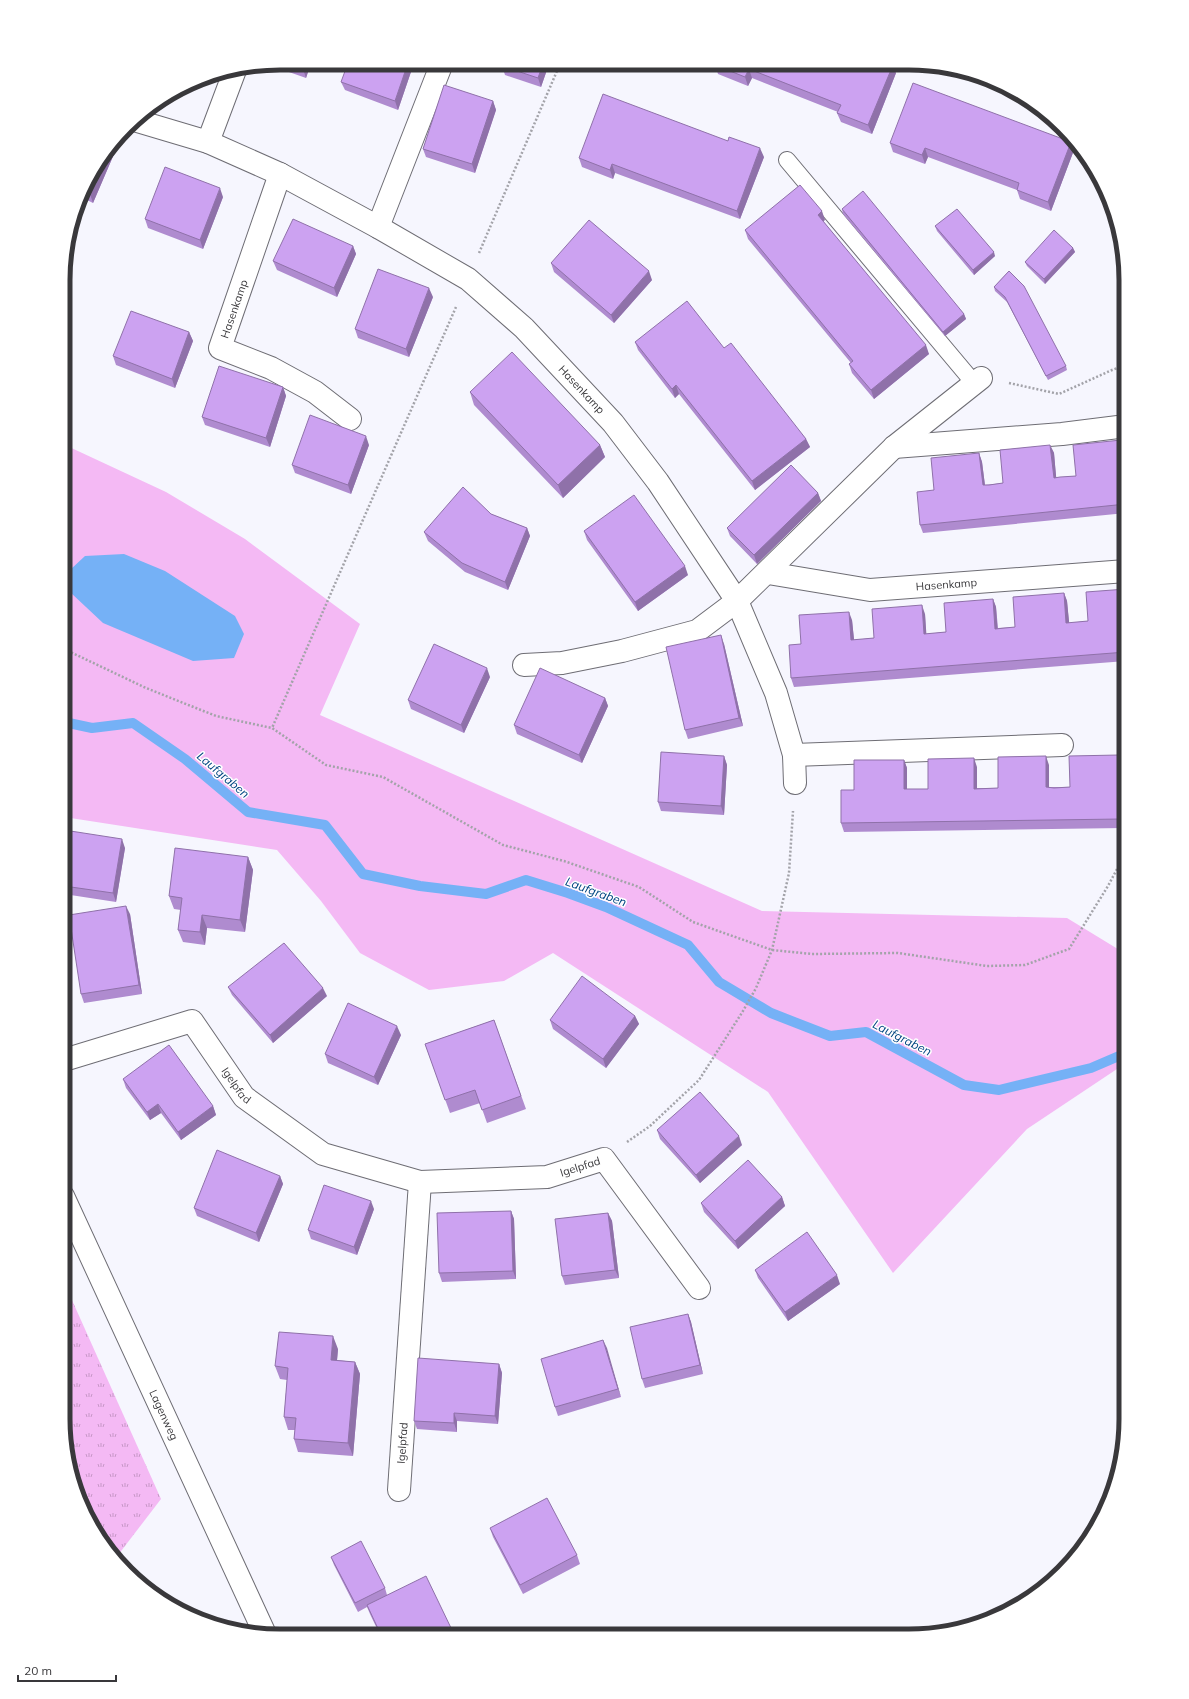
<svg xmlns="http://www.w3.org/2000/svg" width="1189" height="1699" viewBox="0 0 1189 1699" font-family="Mulish,sans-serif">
	<defs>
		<pattern id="grass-tufts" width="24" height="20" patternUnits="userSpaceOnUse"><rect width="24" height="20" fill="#f4b9f4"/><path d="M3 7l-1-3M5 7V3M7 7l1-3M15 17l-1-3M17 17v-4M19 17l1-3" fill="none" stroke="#c797c7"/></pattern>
	</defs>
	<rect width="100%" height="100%" fill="#f6f6fe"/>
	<path fill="url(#grass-tufts)" d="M63 1280 161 1499 115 1559 85 1515 67 1462 63 1419Z"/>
	<path fill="#f4b9f4" d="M65 445 166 492 245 539 360 624 320 715 762 911 1067 918 1126 954V1063L1027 1129 893 1273 768 1092 553 953 504 981 429 990 360 953 321 901 277 850 64 817Z"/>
	<path fill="#75b1f6" d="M124 554 165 571 235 616 244 634 234 658 193 661 103 623 70 592V570L85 556Z"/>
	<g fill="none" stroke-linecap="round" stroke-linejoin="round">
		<path stroke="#75b1f6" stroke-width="10" d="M64 722 92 728 133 723 185 759 248 812 325 825 363 874 420 886 486 894 526 880 568 893 606 907 688 945 719 982 771 1013 830 1036 866 1032 964 1085 999 1090 1091 1068 1126 1053"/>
		<defs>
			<path id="lane" d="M787 160 974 383"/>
			<g id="street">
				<path id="s1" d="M134 120 208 142 280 174 378 227 468 279 524 328 613 423 658 482 737 601 776 693 794 755 795 783"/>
				<path d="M208 142 235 70"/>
				<path d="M280 174 220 348 271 368 315 392 350 419"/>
				<path d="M378 227 442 63"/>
				<path d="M894 447 1062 434 1126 426"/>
				<path id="s2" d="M768 573 870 590 1126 571"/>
				<path d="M524 665 562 663 622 651 697 631 737 601 894 447 981 378"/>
				<path d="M794 755 1062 745"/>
				<path id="s3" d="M64 1060 192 1021 244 1097 323 1154 420 1182 547 1177 604 1159 699 1288"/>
				<path id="s4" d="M63 1196 265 1634"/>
				<path id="s5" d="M399 1490 420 1182"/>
			</g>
		</defs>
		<use href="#lane" stroke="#6e6d74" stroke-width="18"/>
		<use href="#street" stroke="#6e6d74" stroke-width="24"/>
		<path stroke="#a3a3a9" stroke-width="2.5" stroke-dasharray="2 2" stroke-linecap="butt" d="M479 253 560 64
			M456 307 272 728 326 765 383 777 503 845 564 861 639 887 693 922 772 950 812 954 898 953 987 966 1025 965 1069 949 1108 886 1126 852
			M1009 383 1059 394 1112 370 1126 365
			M64 649 146 688 216 716 272 728
			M627 1142 650 1126 699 1080 743 1011 756 988 772 950 789 873 793 811"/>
		<use href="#lane" stroke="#fff" stroke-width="16"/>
		<use href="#street" stroke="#fff" stroke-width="22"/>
	</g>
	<path fill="#af8bcf" d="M280 63H311L306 78 269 65Z
		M414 63 398 110 345 90 341 82Z
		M549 64 541 87 505 75 502 66Z
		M715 65 896 73 872 134 841 122 837 113 838 112 752 78 748 86 718 74Z
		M963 72 992 79 1010 90Z
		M493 101 496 110 475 173 426 157 423 149Z
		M1071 142 1074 150 1051 211 1020 199 1017 190 928 157 925 164 893 152 890 143Z
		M114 154 93 203 83 198 92 172Z
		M764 157 740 219 615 173 613 179 582 167 579 158Z
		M223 197 203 249 148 228 145 219Z
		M842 209 964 314 966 319 945 336 843 214Z
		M825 220 823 221 929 354 874 399 852 373 849 364 851 363 748 239 745 230Z
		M935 226 995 256 974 275 937 231Z
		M353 246 356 254 337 297 277 270 273 261Z
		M1073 248 1075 252 1045 284 1027 266 1025 262Z
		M551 263 652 280 614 323 554 272Z
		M1009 271 1066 366 1067 370 1048 380 1007 302 995 291 994 287Z
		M433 297 409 357 358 338 355 329Z
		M189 332 193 341 175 388 116 365 113 356Z
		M635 342 724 348 806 439 810 447 755 490 679 394 675 398 638 350Z
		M283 387 286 396 270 447 205 425 202 417Z
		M470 392 600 445 605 457 563 498 474 405Z
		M369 445 351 494 295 473 292 465Z
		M1050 445 1054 453 1056 478 1076 476 1124 449 1126 468V513L923 533 920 525 934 490 979 453 982 462 985 485 1003 483Z
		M818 493 821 501 757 564 730 536 727 528Z
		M491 514 527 528 530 536 508 590 465 572 428 541 424 532Z
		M584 531 688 575 638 611 587 540Z
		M1126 589V661L794 687 791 678 801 644 852 620 854 640 874 638 925 614 926 634 946 632 993 599 996 607 998 628 1015 627 1064 593 1067 601 1069 623 1088 621Z
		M724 644 743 726 688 739 685 730Z
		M490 677 464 733 411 709 408 700Z
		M605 698 608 706 582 763 517 734 514 725Z
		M724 756 727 765 724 815 661 811 658 802Z
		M904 760 907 768V789H928L977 767V788H998L1049 765V787H1070L1122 764 1123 828 844 832 841 823 854 790Z
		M64 830 125 848 116 902 64 894Z
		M248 857 253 870 245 932 207 928 205 945 183 942 178 930 181 910 174 909 169 896Z
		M130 914 142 994 84 1003 81 994Z
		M228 987 327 996 273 1043 232 995Z
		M635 1016 639 1024 606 1068 553 1029 550 1020Z
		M494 1020 526 1109 487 1123 480 1103 450 1113 425 1044Z
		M401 1035 378 1085 328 1063 325 1054Z
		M123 1079 213 1106 216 1115 181 1140 161 1113 150 1120 126 1088Z
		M657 1130 742 1145 700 1183 660 1139Z
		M280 1176 283 1184 259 1242 197 1216 194 1208Z
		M782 1197 785 1206 738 1249 704 1212 701 1203Z
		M374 1209 357 1255 311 1239 308 1230Z
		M511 1211 514 1219 516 1279 442 1282 439 1273Z
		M608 1213 612 1221 619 1278 565 1285 562 1276Z
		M755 1270 840 1284 788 1321 758 1278Z
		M688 1314 691 1322 703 1374 645 1388 642 1379Z
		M603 1340 621 1397 558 1416 555 1407Z
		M338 1349 337 1360 355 1362 360 1374 353 1456 298 1452 294 1439 295 1430H288L284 1417 287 1380 280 1379 275 1366Z
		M499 1364 502 1373 498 1424 457 1421V1432L417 1429 414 1421Z
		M490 1528 577 1555 580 1564 523 1594 493 1537Z
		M331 1557 385 1588 387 1595 452 1630 454 1635H380L370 1614 367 1607 358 1612 334 1565Z"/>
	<path fill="#8f71a9" d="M305 63H311L306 78 303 69Z
		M408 63H414L398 110 395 101Z
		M543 64H549L541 87 538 78Z
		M893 65 896 73 872 134 868 125Z
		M749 69 752 78 748 86 745 77Z
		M493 101 496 110 475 173 472 164Z
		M1071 142 1074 150 1051 211 1048 202Z
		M111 148 114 154 93 203 90 194 107 153Z
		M760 148 764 157 740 219 737 211Z
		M925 148 928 157 925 164 922 155Z
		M612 164 615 173 613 179 610 170Z
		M220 188 223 197 203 249 200 240Z
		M822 211 825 220 821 223 818 215Z
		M353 246 356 254 337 297 334 288Z
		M1073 248 1075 252 1045 284 1044 279Z
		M994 252 995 256 974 275 973 270Z
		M649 271 652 280 614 323 611 315Z
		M68 287 71 296 65 314V297Z
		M429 288 433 297 409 357 406 349Z
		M964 314 966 319 945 336 943 332Z
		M189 332 193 341 175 388 172 379Z
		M926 345 929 354 874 399 871 390Z
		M676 385 679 394 675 398 672 389Z
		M283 387 286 396 270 447 266 438Z
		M366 436 369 445 351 494 348 485Z
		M806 439 810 447 755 490 752 481Z
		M1121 440 1124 449 1126 468V476L1124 471Z
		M600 445 605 457 563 498 558 485Z
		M1050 445 1054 453 1057 486 1054 478Z
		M979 453 982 462 986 494 983 485Z
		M818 493 821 501 757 564 754 555Z
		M527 528 530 536 508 590 505 582Z
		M685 566 688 575 638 611 635 602Z
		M1064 593 1067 601 1070 631 1066 623Z
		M993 599 996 607 998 637 995 629Z
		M922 605 925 614 927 643 924 634Z
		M849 612 852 620 855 649 851 640Z
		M721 635 724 644 743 726 739 718Z
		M487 668 490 677 464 733 461 725Z
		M605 698 608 706 582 763 579 755Z
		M1119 755 1122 764 1123 828 1120 819Z
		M724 756 727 765 724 815 721 806Z
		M1046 756 1049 765V796L1046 787Z
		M974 758 977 767V797L974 789Z
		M904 760 907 768V798L904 789Z
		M122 839 125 848 116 902 113 893Z
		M248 857 253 870 245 932 240 920Z
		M126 906 130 914 142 994 139 985Z
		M202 915 207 928 205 945 200 932Z
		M323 988 327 996 273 1043 270 1035Z
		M635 1016 639 1024 606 1068 603 1059Z
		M397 1026 401 1035 378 1085 374 1077Z
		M158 1104 161 1113 150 1120 147 1112Z
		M213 1106 216 1115 181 1140 178 1132Z
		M739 1136 742 1145 700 1183 696 1175Z
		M280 1176 283 1184 259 1242 256 1233Z
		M782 1197 785 1206 738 1249 735 1241Z
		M371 1201 374 1209 357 1255 354 1247Z
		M511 1211 514 1219 516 1279 513 1271Z
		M608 1213 612 1221 619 1278 615 1270Z
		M837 1275 840 1284 788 1321 785 1312Z
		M688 1314 691 1322 703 1374 700 1365Z
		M333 1336 338 1349 336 1372 331 1360Z
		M603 1340 607 1348 621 1397 618 1389Z
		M355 1362 360 1374 353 1456 348 1443Z
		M499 1364 502 1373 498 1424 495 1416Z
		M454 1413 457 1421V1432L454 1423Z"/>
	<path fill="#cca2f1" stroke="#8f71a9" d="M286 63H305L303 69Z
		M348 63H408L395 101 341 82Z
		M503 64H543L538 78 502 66Z
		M715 64 893 65 868 125 837 113 841 105 749 69 745 77 715 65Z
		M913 83 1071 142 1048 202 1017 190 1019 183 925 148 922 155 890 143Z
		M444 85 493 101 472 164 423 149Z
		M603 94 728 141 729 137 760 148 737 211 612 164 610 170 579 158Z
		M107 153 90 194 85 192 92 172Z
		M165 167 220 188 200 240 145 219Z
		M800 185 822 211 818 215 926 345 871 390 849 364 853 361 745 230Z
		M863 191 964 314 943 332 842 209Z
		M957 209 994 252 973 270 935 226Z
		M293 219 353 246 334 288 273 261Z
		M589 220 649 271 611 315 551 263Z
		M1054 230 1073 248 1044 279 1025 262Z
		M378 269 429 288 406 349 355 329Z
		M1009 271 1024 286 1066 366 1046 376 1005 297 994 287Z
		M65 286 68 287 65 297Z
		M687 301 724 348 731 343 806 439 752 481 676 385 672 389 635 342Z
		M131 311 189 332 172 379 113 356Z
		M512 352 600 445 558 485 470 392Z
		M219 366 283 387 266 438 202 417Z
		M310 415 366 436 348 485 292 465Z
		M1121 440 1124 471 1126 470V504L920 525 917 492 934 490 931 458 979 453 983 485H989L1003 483 1000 450 1050 445 1054 478 1060 477 1076 476 1073 445Z
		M791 465 818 493 754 555 727 528Z
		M463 487 491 514 527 528 505 582 462 563 424 532Z
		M634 495 685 566 635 602 584 531Z
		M1126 589V652L791 678 789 645 801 644 799 615 849 612 851 640 874 638 872 609 922 605 924 634 946 632 944 603 993 599 995 629 1015 627 1013 597 1064 593 1066 623 1088 621 1086 592Z
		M721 635 739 718 685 730 666 647Z
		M434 644 487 668 461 725 408 700Z
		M540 668 605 698 579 755 514 725Z
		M661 752 724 756 721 806 658 802Z
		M1119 755 1120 819 841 823V790H854V760H904V789H928V759L974 758V789L998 788V757L1046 756V787L1054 788 1070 787 1069 756Z
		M64 830 122 839 113 893 64 886Z
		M175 848 248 857 240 920 202 915 200 932 178 930 182 898 169 896Z
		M126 906 139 985 81 994 69 915Z
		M284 943 323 988 270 1035 228 987Z
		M582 976 635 1016 603 1059 550 1020Z
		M348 1003 397 1026 374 1077 325 1054Z
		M494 1020 521 1096 482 1110 475 1090 445 1100 425 1044Z
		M169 1045 213 1106 178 1132 158 1104 147 1112 123 1079Z
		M700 1092 739 1136 696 1175 657 1130Z
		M217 1150 280 1176 256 1233 194 1208Z
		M748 1160 782 1197 735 1241 701 1203Z
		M324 1185 371 1201 354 1247 308 1230Z
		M511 1211 513 1271 439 1273 437 1213Z
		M608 1213 615 1270 562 1276 555 1219Z
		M807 1232 837 1275 785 1312 755 1270Z
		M688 1314 700 1365 642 1379 630 1327Z
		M279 1332 333 1336 331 1360 355 1362 348 1443 294 1439 296 1418 284 1417 288 1368 275 1366Z
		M603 1340 618 1389 555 1407 541 1359Z
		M418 1358 499 1364 495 1416 454 1413V1423L414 1421Z
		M547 1498 577 1555 520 1585 490 1528Z
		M361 1541 385 1588 355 1603 331 1557Z
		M426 1576 452 1630 442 1635H381L367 1605Z"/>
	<g text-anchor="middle" stroke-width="3" stroke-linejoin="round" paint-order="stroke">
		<g font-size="11" fill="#39383b" stroke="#fff">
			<text transform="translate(234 309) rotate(-71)" y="4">Hasenkamp</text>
			<text dy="4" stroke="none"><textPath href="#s1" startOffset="530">Hasenkamp</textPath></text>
			<text dy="4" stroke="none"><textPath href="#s2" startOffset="180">Hasenkamp</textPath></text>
			<text dy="4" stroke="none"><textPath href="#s3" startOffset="212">Igelpfad</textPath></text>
			<text dy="4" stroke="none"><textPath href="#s3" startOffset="586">Igelpfad</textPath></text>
			<text dy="4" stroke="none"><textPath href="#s4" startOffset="241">Lagenweg</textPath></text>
			<text dy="4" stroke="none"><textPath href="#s5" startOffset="47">Igelpfad</textPath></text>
		</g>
		<g font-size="12" font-style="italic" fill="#004481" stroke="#fff">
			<text transform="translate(223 775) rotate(40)" y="4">Laufgraben</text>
			<text transform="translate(596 892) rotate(20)" y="4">Laufgraben</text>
			<text transform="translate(902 1038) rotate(27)" y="4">Laufgraben</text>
		</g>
	</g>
	<path d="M0 0H1189V1699H0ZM280 70H909A210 210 0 0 1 1119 280V1419A210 210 0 0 1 909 1629H280A210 210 0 0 1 70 1419V280A210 210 0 0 1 280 70Z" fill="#fff" fill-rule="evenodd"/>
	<path fill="none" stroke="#39383b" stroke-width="5" d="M280 70H909A210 210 0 0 1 1119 280V1419A210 210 0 0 1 909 1629H280A210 210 0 0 1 70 1419V280A210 210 0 0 1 280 70Z"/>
	<path d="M18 1675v6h98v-6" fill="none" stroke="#39383b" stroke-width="2"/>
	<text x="24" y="1675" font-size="12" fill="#39383b" stroke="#ffffff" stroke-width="3" paint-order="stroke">20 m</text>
</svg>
